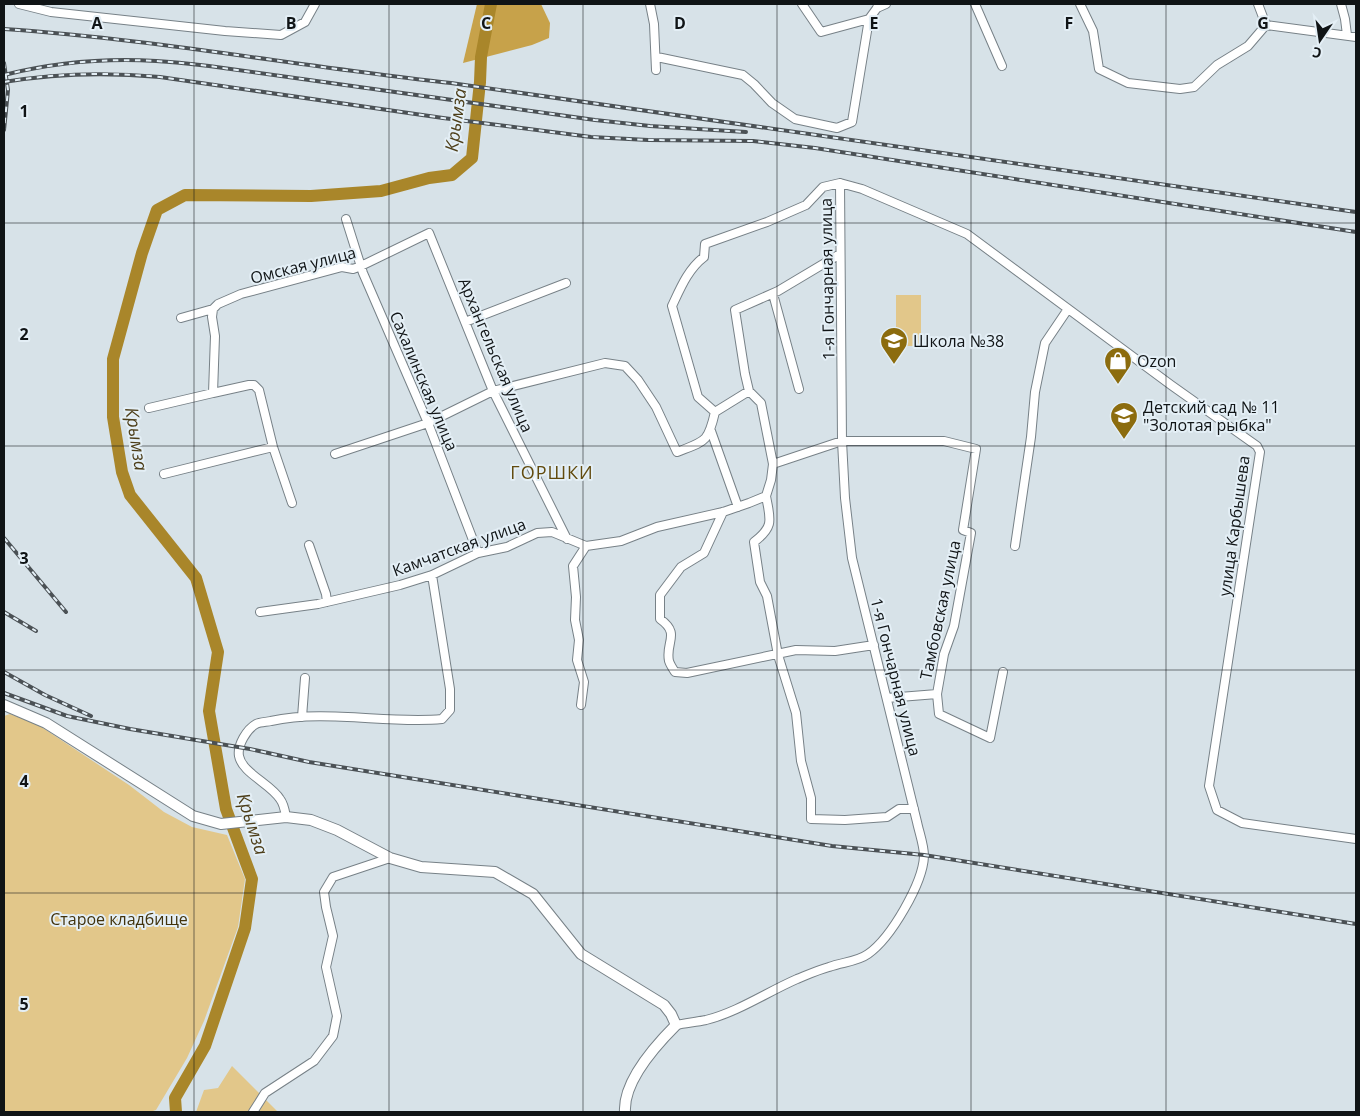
<svg xmlns="http://www.w3.org/2000/svg" width="1360" height="1116" viewBox="0 0 1360 1116" font-family="'Open Sans',sans-serif">
	<rect width="100%" height="100%" fill="#d7e2e8"/>
	<path fill="#e2c78a" d="M896 295H921V346H896Z
		M10 714 37 724 129 785 164 812 192 827 227 835 245 879 238 927 204 1021 187 1058 156 1110 150 1112H4V716Z
		M232 1066 278 1112H196L204 1090 218 1088Z"/>
	<path fill="#c7a24a" d="M477 4H541L550 23 549 38 532 45 463 63Z"/>
	<g fill="none" stroke-linecap="round" stroke-linejoin="round">
		<path stroke="#a9862a" stroke-width="12" d="M176 1112 175 1098 205 1046 245 928 252 879 226 809 209 711 218 652 196 578 130 495 122 472 113 417V359L142 253 157 210 185 195 311 196 381 191 429 178 452 175 472 158 480 82 481 57 491 4"/>
		<defs>
			<path id="minor" d="M19 4 51 12 225 31 281 35 305 22 315 4
				M650 4 654 24 656 70
				M802 4 821 32 869 19
				M975 4 1002 66
				M1080 4 1093 31 1099 69 1128 83 1180 89 1194 87 1217 65 1248 46 1266 25 1356 37
				M1258 4 1266 25
				M1341 4 1345 19 1347 35
				M877 8 886 4
				M657 57 743 75 754 84 772 103 795 119 837 128 852 122 869 19 877 8
				M840 183 862 189 967 234 1171 385 1257 446 1260 452 1209 786 1217 810 1242 823 1356 839
				M346 219 363 273 428 423 478 553
				M773 294 799 389
				M213 309 212 317 215 336 213 393 249 385H254L259 390 273 447 292 503
				M181 318 213 309 218 304 241 294 342 267 353 269 361 266 429 233 493 391 567 539
				M465 322 566 283
				M149 408 213 393
				M715 412 698 397 672 306C680 289 688 269 704 257L705 244 767 222 806 205 823 187 840 183
				M715 412 749 391
				M711 431 738 507
				M335 454 428 423 493 391 605 363 625 366 638 380 656 407 677 452C705 441 708 443 715 412
				M773 464 842 441H944L976 449 963 530 971 533 954 626 944 654 937 694 939 714 990 738 1003 672
				M164 474 273 447
				M766 496C770 519 775 526 754 542L760 582 767 596 778 655 796 713 801 761 811 798V819L845 820 887 817 899 809H914
				M723 512 704 553 681 567 660 595V619C681 634 665 642 669 661 670 664 673 669 675 672L687 673 796 650 835 651 874 645
				M309 545 326 594 327 602
				M1015 546 1031 437 1035 392 1045 343 1068 309
				M260 612 318 604 400 585 432 575 478 553 507 547 537 533 552 532 586 546 621 541 657 527 723 512 749 503 766 496 771 480 773 464 761 403 749 391 745 374 735 310 778 291 840 254
				M887 698 937 694
				M581 705 584 682 577 660 579 640 575 620 576 597 573 566 586 546
				M302 717 305 678
				M286 817C285 811 284 804 280 799 271 784 242 773 239 756 237 745 247 729 256 724 260 722 267 722 271 721 325 709 387 724 442 719L450 710V689L432 575
				M676 1025C686 1023 696 1022 706 1020 738 1012 767 992 797 979 807 975 818 970 829 967 842 962 857 962 868 954 891 938 923 883 924 856 924 845 919 832 917 822L852 558 845 498 842 441 840 183
				M253 1112 265 1093 314 1061 333 1036 337 1016 326 967 333 936 326 907 324 892 333 877 390 858"/>
			<path id="tertiary" d="M4 705 46 723 193 816 221 824 286 817 311 820 337 830 390 858 421 867 495 872 533 894 581 954 664 1005 671 1014 676 1025C656 1045 623 1082 625 1112"/>
		</defs>
		<use href="#minor" stroke="#778187" stroke-width="10"/>
		<use href="#tertiary" stroke="#778187" stroke-width="12"/>
		<use href="#minor" stroke="#fff" stroke-width="8"/>
		<use href="#tertiary" stroke="#fff" stroke-width="10"/>
		<defs>
			<path id="rail" d="M4 29C154 39 302 67 451 83L1356 212
				M4 63 8 90 4 130
				M4 75C52 63 106 58 156 61 174 62 192 64 209 66L595 120 650 126 746 132
				M4 82C57 73 106 72 160 77L443 118 591 137 648 140 753 141 815 148 1356 232
				M4 538 66 612
				M4 612 36 631
				M4 672 45 695 91 716
				M4 693 67 716 130 729 250 749 309 762 832 846 924 855 1356 924"/>
		</defs>
		<use href="#rail" stroke="#4b5155" stroke-width="4"/>
		<use href="#rail" stroke="#e4eff6" stroke-width="2" stroke-dasharray="5.5" stroke-linecap="butt"/>
	</g>
	<path fill="none" stroke="#101416" stroke-width="1" stroke-opacity="0.55" d="M194 4V1112M389 4V1112M583 4V1112M777 4V1112M971 4V1112M1166 4V1112M4 223H1356M4 446H1356M4 670H1356M4 893H1356"/>
	<defs>
		<symbol id="school-pin" viewBox="-11 -11 22 30"><path d="M0 17L-7.5 6A9.5 9.5 0 1 1 7.5 6Z" fill="#8c6c0e" stroke="#e4eff6"/><path d="M0-5L7-2L0 1L-7-2ZM-4 1L0 2.5L4 1V4Q0 6-4 4Z" fill="#fff"/></symbol>
		<symbol id="shop-pin" viewBox="-11 -11 22 30"><path d="M0 17L-7.5 6A9.5 9.5 0 1 1 7.5 6Z" fill="#8c6c0e" stroke="#e4eff6"/><path d="M-5-2.5h2.3a2.7 3.5 0 0 1 5.4 0H5L5.5 6h-11ZM-1.5-2.5h3a1.5 2.3 0 0 0-3 0Z" fill="#fff"/></symbol>
	</defs>
	<g fill-rule="evenodd">
		<use href="#school-pin" x="878" y="325" width="32" height="43"/>
		<use href="#shop-pin" x="1102" y="345" width="32" height="43"/>
		<use href="#school-pin" x="1108" y="400" width="32" height="43"/>
	</g>
	<g text-anchor="middle" stroke-width="4" stroke-linejoin="round" paint-order="stroke">
		<g font-size="16" fill="#101416" stroke="#e4eff6">
			<text transform="translate(303 265) rotate(-14)" y="6">Омская улица</text>
			<text transform="translate(827 279) rotate(-91)" y="6">1-я Гончарная улица</text>
			<text transform="translate(496 355) rotate(67)" y="6">Архангельская улица</text>
			<text transform="translate(424 381) rotate(67)" y="6">Сахалинская улица</text>
			<text transform="translate(1234 526) rotate(-82)" y="6">улица Карбышева</text>
			<text transform="translate(459 547) rotate(-20)" y="6">Камчатская улица</text>
			<text transform="translate(940 610) rotate(-78)" y="6">Тамбовская улица</text>
			<text transform="translate(896 677) rotate(76)" y="6">1-я Гончарная улица</text>
		</g>
		<g font-size="16" fill="#101416" stroke="#e4eff6" text-anchor="start">
			<text x="913" y="347">Школа №38</text>
			<text x="1137" y="367">Ozon</text>
			<text x="1143" y="413">Детский сад № 11<tspan x="1143" dy="18">"Золотая рыбка"</tspan></text>
		</g>
		<g font-size="16" fill="#42330c" stroke="#e4eff6">
			<text x="119" y="925">Старое кладбище</text>
		</g>
		<g font-size="18" font-style="italic" fill="#4d3e19" stroke="#e4eff6">
			<text transform="translate(456 120) rotate(-82)" y="6">Крымза</text>
			<text transform="translate(136 439) rotate(81)" y="6">Крымза</text>
			<text transform="translate(252 824) rotate(72)" y="6">Крымза</text>
		</g>
		<g font-size="18" letter-spacing="1" fill="#624b0e" stroke="#e4eff6">
			<text x="552" y="479">ГОРШКИ</text>
		</g>
	</g>
	<g font-size="16" text-anchor="middle" font-weight="bold" fill="#101416" stroke="#e4eff6" stroke-width="4" stroke-linejoin="round" paint-order="stroke">
		<text x="97" y="29">A</text>
		<text x="291" y="29">B</text>
		<text x="486" y="29">C</text>
		<text x="680" y="29">D</text>
		<text x="874" y="29">E</text>
		<text x="1069" y="29">F</text>
		<text x="1263" y="29">G</text>
		<text x="24" y="117">1</text>
		<text x="24" y="340">2</text>
		<text x="24" y="564">3</text>
		<text x="24" y="787">4</text>
		<text x="24" y="1010">5</text>
	</g>
	<rect width="1360" height="1116" fill="none" stroke="#101416" stroke-width="10"/>
	<g transform="translate(1320 40) rotate(193)" stroke="#e4eff6" stroke-width="4" paint-order="stroke">
	<path d="M0-4L9 19L0 12L-9 19Z" fill="#101416"/>
	<text y="-8" font-size="14" font-weight="bold" text-anchor="middle" fill="#101416">С</text>
	</g>
</svg>
